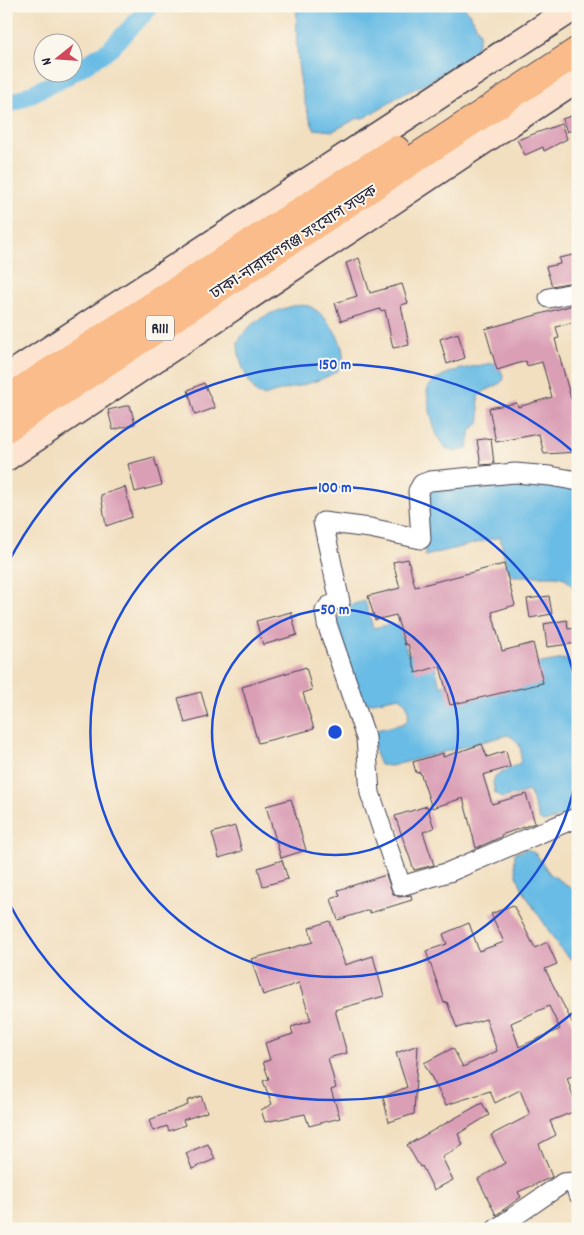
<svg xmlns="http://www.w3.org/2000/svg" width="584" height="1235" viewBox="0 0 584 1235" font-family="Dekko,'Noto Sans Bengali',sans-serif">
	<rect width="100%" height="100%" fill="#fbf7ec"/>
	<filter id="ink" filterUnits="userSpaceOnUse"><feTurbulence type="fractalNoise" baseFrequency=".02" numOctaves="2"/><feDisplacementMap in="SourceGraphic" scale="10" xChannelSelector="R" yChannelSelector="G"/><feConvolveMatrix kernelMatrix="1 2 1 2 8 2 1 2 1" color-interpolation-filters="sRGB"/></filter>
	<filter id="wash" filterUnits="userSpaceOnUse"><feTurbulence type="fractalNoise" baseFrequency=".0096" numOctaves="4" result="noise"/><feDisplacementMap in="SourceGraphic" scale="20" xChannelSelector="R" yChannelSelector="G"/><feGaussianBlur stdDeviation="1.12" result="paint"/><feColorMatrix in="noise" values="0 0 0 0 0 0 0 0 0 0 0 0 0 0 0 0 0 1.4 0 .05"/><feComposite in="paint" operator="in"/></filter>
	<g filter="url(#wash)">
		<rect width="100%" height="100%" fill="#f2dfc0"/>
		<path fill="#69bce5" stroke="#466f90" d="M297 6H464L473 19 480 34 476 50 464 60 429 82 399 96 366 117 356 119 333 131 314 129C298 93 295 46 297 6Z
			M292 306C298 306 306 304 311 307 329 316 358 358 334 373 316 384 285 388 264 396L257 394C246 378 238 362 238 342 250 320 270 313 292 306Z
			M492 363 499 365 504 379C497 389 484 388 478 397L480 420 479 424 471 429 468 447C436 467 430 410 427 391 433 371 474 367 492 363Z
			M515 478 578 486V593L565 578 557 576H513L507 568 500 537 425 556 424 489Z
			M365 601 373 628 392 624 397 625 408 654 430 647 440 686 523 666 564 659 569 662 578 706V813L543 822 539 819 529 791 502 798 495 793 493 783 495 776 520 763C523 750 520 741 508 735L391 766 380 765 375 753 372 731 402 724 407 721C410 713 408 701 399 697L363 704C355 681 326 628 343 607Z
			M527 849 536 854 550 874 578 892V957L571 959C559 950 555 940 547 928 534 906 511 881 515 853Z"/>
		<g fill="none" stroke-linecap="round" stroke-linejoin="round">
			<path stroke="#69bce5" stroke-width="18" d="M6 106 64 78 110 49 151 6"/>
		</g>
		<g id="blocks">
			<path fill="#da9eb5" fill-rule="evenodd" d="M574 115 578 128 567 132 562 119Z
				M561 124 567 139 544 151 543 147 525 155 517 140Z
				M578 254V281L552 286 546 267 560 264 559 258Z
				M359 258 370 293 402 284 408 303 401 305 409 345 393 348 385 310 380 311V309L341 321 335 303 357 296 346 263Z
				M577 304 578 321 556 327 559 338 555 339 571 399 578 397V452L544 454 539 434 496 442 489 408 517 403 518 407 552 397 542 362 527 366 526 361 497 370 485 329Z
				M458 333 465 358 447 364 440 339Z
				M204 383 215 408 195 415 188 390Z
				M130 405 135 424 113 430 108 410Z
				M491 438 494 464 481 465 477 440Z
				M154 457 162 485 135 492 128 464Z
				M125 487 132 517 106 526 101 495Z
				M408 559 415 587 504 564 515 605 492 612 502 651 533 643 543 683 450 705 440 666 416 673 408 644 405 645 396 615 375 620 368 596 400 588 393 562Z
				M549 596 552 614 530 618 527 599Z
				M291 612 297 635 263 645 256 621Z
				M567 620 568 629 578 628V643L547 647 544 624Z
				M306 667 312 690 303 693 314 729 258 743 242 687Z
				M201 692 208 717 185 723 178 698Z
				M482 744 487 757 506 751 510 767 483 775 492 804 526 794 535 823 501 835V837L476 848 463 798 432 808 420 772 416 773 413 762 443 753V757Z
				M291 799 306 850 281 858 266 806Z
				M427 806 434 828 423 832 434 865 414 870 395 816Z
				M235 826 242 851 219 858 212 833Z
				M282 860 288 879 263 886 258 868Z
				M386 875 393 894 399 897 411 895 412 900 370 913 369 910 338 920 331 899 340 896 338 890Z
				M513 905 535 948 547 942 557 964 545 969 573 1024 578 1022V1074L567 1078 578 1110 550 1121 556 1135 539 1144 552 1177 518 1192 521 1197 496 1215 478 1179 505 1163 491 1135 530 1115 520 1090 495 1103 490 1091 446 1105 424 1063 453 1048 463 1067 497 1051 486 1019 457 1028 447 1002 444 1003 426 951 447 944 443 934 469 923 479 951 504 942 491 914ZM549 1006 560 1029 519 1047 511 1023Z
				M330 921 345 965 373 956 384 996 335 1010 347 1053 328 1058 336 1088 331 1090 340 1118 309 1126 305 1114 265 1122 261 1110 272 1104 263 1081 269 1079 263 1062 270 1060 265 1043 293 1034 291 1027 311 1021 299 983 263 995 251 959 313 942 309 928Z
				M418 1045 414 1114 389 1122 383 1097 407 1087 396 1053Z
				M201 1096 207 1112 183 1120 185 1125 169 1131 167 1126 153 1131 149 1120 188 1105 187 1101Z
				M482 1103 489 1115 458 1134 463 1145 442 1157 453 1180 434 1190 422 1166 420 1167 407 1145Z
				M208 1144 215 1159 192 1169 186 1153Z"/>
		</g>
	</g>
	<g filter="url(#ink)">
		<use href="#blocks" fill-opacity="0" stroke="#413e4f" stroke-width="1"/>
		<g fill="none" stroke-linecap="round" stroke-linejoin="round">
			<defs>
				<path id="street" d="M549 298 578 292
					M578 481 550 476 515 473 430 481 422 484 418 491 421 539 370 528 323 522 340 602 329 606 325 611 327 624 366 738 370 793 401 886 449 872 578 817
					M496 1229 563 1183 573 1182 578 1194"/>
				<path id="secondary" d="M6 378 576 6
					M6 458 578 78"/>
				<path id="primary" d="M6 400 396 150
					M6 428 578 51"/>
			</defs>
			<use href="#street" stroke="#413e4f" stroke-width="21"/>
			<use href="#secondary" stroke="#413e4f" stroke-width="29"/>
			<use href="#primary" stroke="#413e4f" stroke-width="30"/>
			<use href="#street" stroke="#fff" stroke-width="19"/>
			<use href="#secondary" stroke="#fde4d0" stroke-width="26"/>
			<use href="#primary" stroke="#f9bc8a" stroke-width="28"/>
		</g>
	</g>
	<g fill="none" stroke="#1d4ed8" stroke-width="2.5">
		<circle cx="335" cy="732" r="123"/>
		<path d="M578 766A245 245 0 1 1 578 698"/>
		<path d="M576 1010A368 368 0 0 1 7 899M7 565A368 368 0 0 1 576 454"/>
	</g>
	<g text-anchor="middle" stroke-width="4" stroke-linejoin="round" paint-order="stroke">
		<rect fill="#fbf7ec" stroke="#636270" stroke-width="1" x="146" y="315.5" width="28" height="25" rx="4"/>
		<g font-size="15" font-weight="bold" fill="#22223b">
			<text x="160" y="333">R111</text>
		</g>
		<g font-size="16" fill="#22223b" stroke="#fbf7ec">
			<text transform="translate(293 241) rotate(-33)" y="6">ঢাকা-নারায়ণগঞ্জ সংযোগ সড়ক</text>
		</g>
	</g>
	<circle cx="335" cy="732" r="8" fill="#1d4ed8" stroke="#fbf7ec" stroke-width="2.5"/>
	<g font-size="15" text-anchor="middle" font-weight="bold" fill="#1d4ed8" stroke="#fbf7ec" stroke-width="4" stroke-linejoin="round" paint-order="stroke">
		<text x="335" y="369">150 m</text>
		<text x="335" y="492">100 m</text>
		<text x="335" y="614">50 m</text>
	</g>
	<rect width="584" height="1235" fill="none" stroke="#fbf7ec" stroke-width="25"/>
	<g transform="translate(58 58) rotate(253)"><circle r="24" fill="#fbf7ec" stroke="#a4a2a5"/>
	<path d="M0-4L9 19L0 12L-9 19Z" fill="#d1495b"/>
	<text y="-8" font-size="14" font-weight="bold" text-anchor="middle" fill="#22223b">N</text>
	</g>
</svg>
